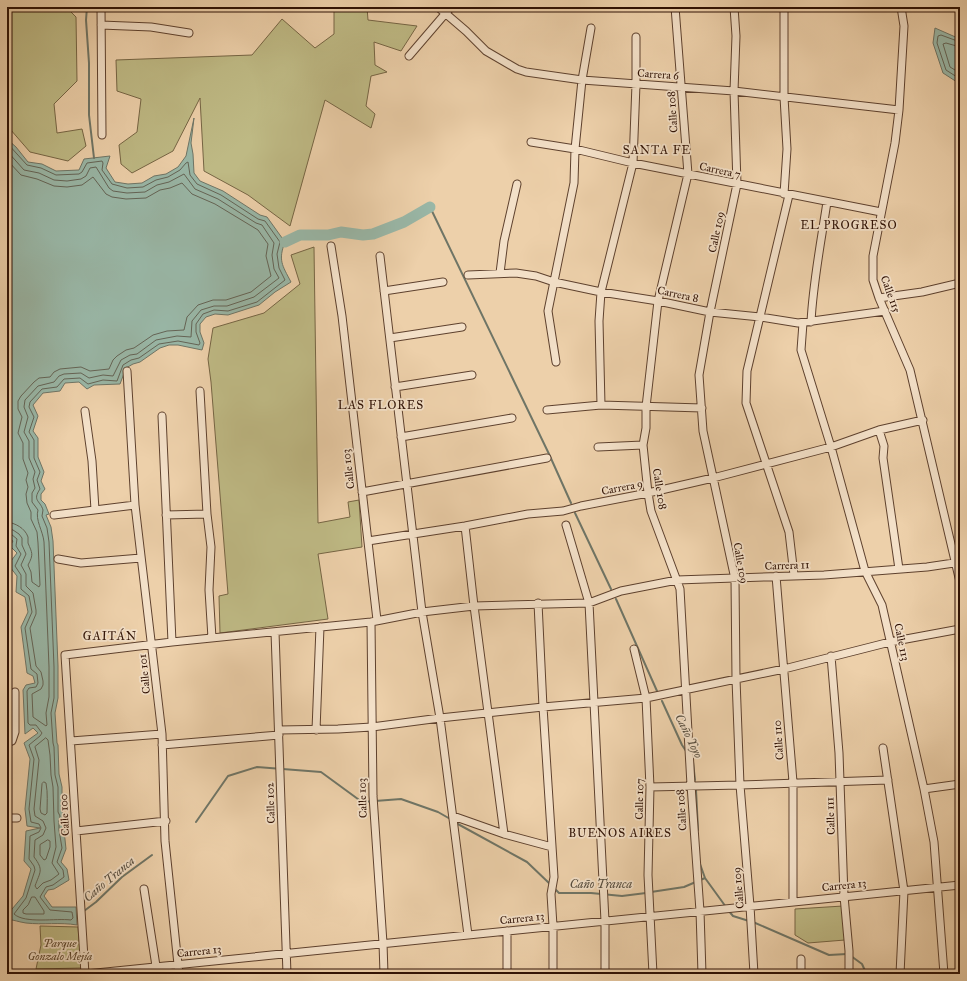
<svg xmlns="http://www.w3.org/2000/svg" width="967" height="981" viewBox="0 0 967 981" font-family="'IM FELL Great Primer',serif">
	<rect width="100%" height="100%" fill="#edd0aa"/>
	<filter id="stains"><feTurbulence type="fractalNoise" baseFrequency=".005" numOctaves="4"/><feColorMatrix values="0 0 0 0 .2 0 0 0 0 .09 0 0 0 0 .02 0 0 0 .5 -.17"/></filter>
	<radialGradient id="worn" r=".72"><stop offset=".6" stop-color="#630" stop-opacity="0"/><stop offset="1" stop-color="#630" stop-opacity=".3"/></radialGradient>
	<path fill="#beb984" stroke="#766544" d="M7 7H66L76 17 77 81 54 104 57 133 82 129 86 146 68 161 30 152 10 129 7 124Z
		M334 7H367L368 20 417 26 401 51 374 42 375 65 387 72 371 76 366 106 375 114 371 128 325 100 290 226 248 195 204 171 200 98 173 151 132 173 121 164 119 145 137 132 141 99 117 91 116 60 252 55 282 19 315 48 334 34Z
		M314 247 318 523 350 517 348 502 359 500 362 547 318 554 328 619 220 633 219 596 228 594 211 382 208 359 213 328 264 313 300 284 291 255Z
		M843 906 845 940 808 943 795 935V909Z
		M40 926 78 927 81 968 36 969 41 945Z"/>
	<path fill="#99b7a7" stroke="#6f7566" d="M935 28 960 39V84L943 73 933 43Z
		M194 118 191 143 193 154 194 173 200 181 223 191 260 215 267 217 285 242C278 260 282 265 291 282L275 292 259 305 228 315 215 314 206 317 200 324V332L204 343 202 350 178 345H169L160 348 140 362 133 364 126 368 120 384 94 385 87 389 79 382 65 383 60 391 43 393 33 405 38 416 33 431 38 438V457L44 472 41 481 45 489 41 494V500L45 504 49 514 46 515 51 527 53 541 58 666V698L55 713 57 743 58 745 59 774 62 787V811L64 815 63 820 66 849 61 862 67 869 69 880 54 889 48 890 44 896 52 907H76L77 925C60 922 43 925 26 923 19 922 14 920 7 919V915L23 896 31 869 24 861 26 831 40 828 27 826 25 809 30 759 24 743 38 733 33 728 25 734 23 690 26 685 35 683 33 676 27 673 21 627 28 612 25 597 16 592 17 576 10 567 11 561 17 553 10 546 13 541 7 537V139L16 147 28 162 42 164 56 171 79 170 84 159 110 156 106 168 115 182 128 184 142 183 154 176 166 174 178 167 186 156Z"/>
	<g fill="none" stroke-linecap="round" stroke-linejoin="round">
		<path stroke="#646456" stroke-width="1" d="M960 42 941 35 938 36 937 43 946 70 960 79
			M960 47 946 43 943 44 950 67 960 73
			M7 143 27 165 41 168 56 175 79 174 82 172 87 163 102 161 103 163 102 170 112 184 127 188 143 187 156 180 168 177 180 170 186 163 188 162 190 175 197 184 221 195 258 219 265 221 280 242 277 254 279 268 285 280 257 302 228 311 214 310 203 314 196 324V332L200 343 199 345 178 341 159 344 139 358 131 360 123 365 117 381 103 380 88 384 80 378 64 379 57 387 42 389 30 402 29 407 34 417 29 432 34 440V458L40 472 37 480 40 489C32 501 40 500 43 510L42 516 47 528 49 542 54 667V698L51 713 53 743 54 747 55 775 58 787V812L60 816 59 820V830L62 848 57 862 63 870 64 877 53 885 46 887 40 897 50 910 72 912 73 918 71 920C56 918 25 924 14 914L26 898 35 870 34 866 29 859 30 836 39 832 41 828 39 824 31 822 29 809 34 759 29 745 40 736 42 733 36 725H30L28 723 27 691 29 688 36 687 38 683 37 674 31 669 25 628 32 612 29 596 21 589V575L15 566 21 554 16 546 17 539 11 534 7 533
			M7 151 24 170 39 173 54 180 67 181 81 179 86 176 90 168 96 167 109 188 113 191 127 193 145 192 157 185 169 182 184 174 195 189 218 199 256 223 262 225 274 243 272 255 274 269 279 278 254 297 227 306H214L201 310 192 321 191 337 177 336 156 340 137 354 130 355 121 360 113 376 103 375 89 378 81 373 64 374 59 376 54 382 38 386 25 400 24 407 28 417 24 432 29 441V458L35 472 33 479 35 488 32 493V502L38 510C35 520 43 531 44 542L49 667V697L46 713 47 725 46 726 33 717 32 694 41 689 43 685V681L41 672 36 666 30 628 36 614V610L33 593 26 586V574L21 565 26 554 22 545V538L19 534 13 530 7 528
			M7 160 21 175 37 179 54 186 67 187 82 185 93 177 106 194 112 197 126 199 146 198 160 190 170 188 182 183 192 194 215 204 258 230 268 244 266 256 271 276 251 292 226 300H213L198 305 187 317 184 330 167 331 153 335 134 348 126 350 117 356 113 360 109 369 90 371 81 367 60 369 54 372 50 377 39 378 34 382 21 396 18 401V409L22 417 18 433 23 443V459L28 473 26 480 28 487 26 494 27 503 31 512V519L37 532 38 543 40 585 39 587 32 582 31 572 28 565C34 554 32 553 28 543 28 541 28 539 28 537 25 528 15 523 7 522
			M46 738 48 740 50 755 51 775 53 787 54 821 56 847 52 863 59 874 51 880 43 883 37 889 35 886C40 872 44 870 34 857L35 840 43 835 46 828 43 821 35 816 34 809 39 760 35 747Z
			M44 782 46 783C48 793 47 804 47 813L45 815 41 813 40 809 42 784Z
			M48 840 50 841V847L46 859 44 860 40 855V845Z
			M32 897H35L44 911V914H26L23 913V910L28 905Z"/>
		<path stroke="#6f7566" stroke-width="2" d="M87 7 86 20 89 63V115L94 158
			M430 207 549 454 571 503
			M575 513 611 589
			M616 599 657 691
			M662 701 682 745 686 751
			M692 760 693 762 695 780
			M696 790 698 830
			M196 822 228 776 257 767 321 772 362 802 401 799 438 812 452 820
			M456 823 527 862 550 884
			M700 864 705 878
			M553 887 559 893H591L622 896 646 893
			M651 892 684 887 705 878 726 907
			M728 910 733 916 749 921
			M84 911 96 902 122 877 152 855
			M753 922 829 955 847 954
			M851 956 862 964 866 973 898 972
			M902 972 942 973
			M946 973 957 972 958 974"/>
		<path stroke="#99b7a7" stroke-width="11" d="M285 242 300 235H328L341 232 363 235 373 234 404 222 430 207"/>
		<defs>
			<path id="street" d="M101 7 102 135
				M438 7 466 31 486 51 517 69 526 72 582 80 734 91 899 110
				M675 7 688 174 658 301 646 407V428L643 445 648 493 651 511 680 589 691 785 700 911 702 974
				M734 7 736 36 734 91 737 184 710 312 699 375 703 431 735 579 736 679 740 785 750 906 754 974
				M901 7 904 26 899 110 895 143 873 256V280L879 298 910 370 960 582
				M101 25 151 27 189 33
				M409 56 451 7
				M531 142 575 149 633 163 881 212
				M784 194 787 149 784 97V7
				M789 195 747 371 746 403 789 532 794 575
				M331 246 342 316 377 620
				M380 256 422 612 440 718 468 935
				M500 273 504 241 517 184
				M468 275 516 273 536 276 554 282 601 292 658 301 710 312 760 317 798 323 885 311
				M384 291 443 282
				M879 298 922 292 960 283
				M811 322C813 282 821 242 827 202
				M803 323 801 350 831 447 865 571 882 605 924 789 934 842 944 974
				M390 338 462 327
				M556 362 548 311 574 183 575 149 582 80 591 28
				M127 371 135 505 162 734 165 841 179 974
				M395 387 472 375
				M200 391 207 514 211 547 209 590 212 638
				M601 405 599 321 601 292 633 163 636 84V37
				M547 410 601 405 702 408
				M85 411 92 461 95 510
				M162 416 172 642
				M879 430 884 446 883 458 899 569
				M401 437 512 418
				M598 447 643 445
				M362 492 547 458
				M54 515 135 505
				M166 515 207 514
				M566 525 589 603 605 921V974
				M465 526 474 606 504 834 552 847
				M368 541 465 526 528 514 563 511 581 506 648 493 713 478 831 447 879 430 923 420
				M58 559 81 563 141 558
				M776 576 793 782V902
				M538 603 543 707 554 877 551 894 553 926V974
				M371 622 373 796 383 943 384 974
				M275 632 287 974
				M634 649 646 698 650 787 648 875 653 974
				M831 656 839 753 844 896 849 951V974
				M279 730 338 729 372 727 440 718 543 707 646 698 784 669 890 642 960 629
				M316 730 320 627
				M71 741 162 734
				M7 742 12 741 15 732V692
				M162 745 279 735
				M883 748 904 891 900 974
				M650 787 740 785 888 780
				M924 789 960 784
				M453 816 504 834
				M7 818H17
				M76 831 166 821
				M144 889 156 966
				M507 931V974
				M85 974 65 655 172 642 371 622 422 612 474 606 589 603 621 591 677 580 824 575 927 567 954 563
				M86 974 960 885
				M801 974V959"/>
		</defs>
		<use href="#street" stroke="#5e412e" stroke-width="9"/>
		<use href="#street" stroke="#f3e0c8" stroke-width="7"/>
	</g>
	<g text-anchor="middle" stroke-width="3.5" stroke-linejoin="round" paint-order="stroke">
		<g font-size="11" fill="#2f1104" stroke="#f3e0c8">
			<text transform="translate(658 74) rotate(4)" y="4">Carrera 6</text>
			<text transform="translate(672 112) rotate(-94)" y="4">Calle 108</text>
			<text transform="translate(720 170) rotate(12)" y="4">Carrera 7</text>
			<text transform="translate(716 232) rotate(-78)" y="4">Calle 109</text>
			<text transform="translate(678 294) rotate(12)" y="4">Carrera 8</text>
			<text transform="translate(891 294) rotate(70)" y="4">Calle 115</text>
			<text transform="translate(348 469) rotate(-97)" y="4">Calle 103</text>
			<text transform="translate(622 487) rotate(-11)" y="4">Carrera 9</text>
			<text transform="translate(660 489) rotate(81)" y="4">Calle 108</text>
			<text transform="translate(741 563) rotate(80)" y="4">Calle 109</text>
			<text transform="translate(787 565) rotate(-2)" y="4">Carrera 11</text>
			<text transform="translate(902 642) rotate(78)" y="4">Calle 113</text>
			<text transform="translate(144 674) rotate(-96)" y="4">Calle 101</text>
			<text transform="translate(778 740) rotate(-94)" y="4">Calle 110</text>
			<text transform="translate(362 798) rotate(-92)" y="4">Calle 103</text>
			<text transform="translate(639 799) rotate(-89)" y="4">Calle 107</text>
			<text transform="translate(270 803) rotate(-92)" y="4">Calle 102</text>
			<text transform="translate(681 810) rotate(-94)" y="4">Calle 108</text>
			<text transform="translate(64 815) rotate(-93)" y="4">Calle 100</text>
			<text transform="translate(830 816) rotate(-92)" y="4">Calle 111</text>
			<text transform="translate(844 885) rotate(-6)" y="4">Carrera 13</text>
			<text transform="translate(738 888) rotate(-95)" y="4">Calle 109</text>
			<text transform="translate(522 918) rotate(-6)" y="4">Carrera 13</text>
			<text transform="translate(199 951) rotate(-6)" y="4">Carrera 13</text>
		</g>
		<g font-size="11" font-style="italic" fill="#5a432a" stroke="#f3e0c8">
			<text x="60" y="947">Parque<tspan x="60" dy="13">Gonzalo Mejía</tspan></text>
		</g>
		<g font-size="12" letter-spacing="1" fill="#2f1104" stroke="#f3e0c8">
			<text x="657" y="154">SANTA FE</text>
			<text x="849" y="229">EL PROGRESO</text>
			<text x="381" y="409">LAS FLORES</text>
			<text x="110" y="640">GAITÁN</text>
			<text x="620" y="837">BUENOS AIRES</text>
		</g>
		<g font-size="12" font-style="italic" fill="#544b3d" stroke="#f3e0c8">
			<text transform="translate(689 736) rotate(64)" y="4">Caño Yoyo</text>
			<text transform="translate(109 879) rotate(-40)" y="4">Caño Tranca</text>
			<text x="601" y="888">Caño Tranca</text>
		</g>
	</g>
	<rect width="967" height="981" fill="none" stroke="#edd0aa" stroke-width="24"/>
	<rect x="8" y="8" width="951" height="965" fill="none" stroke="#2f1104" stroke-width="2"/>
	<rect x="12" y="12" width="943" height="957" fill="none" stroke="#2f1104"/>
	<rect width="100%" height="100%" filter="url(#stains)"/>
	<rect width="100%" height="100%" fill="url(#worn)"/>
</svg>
